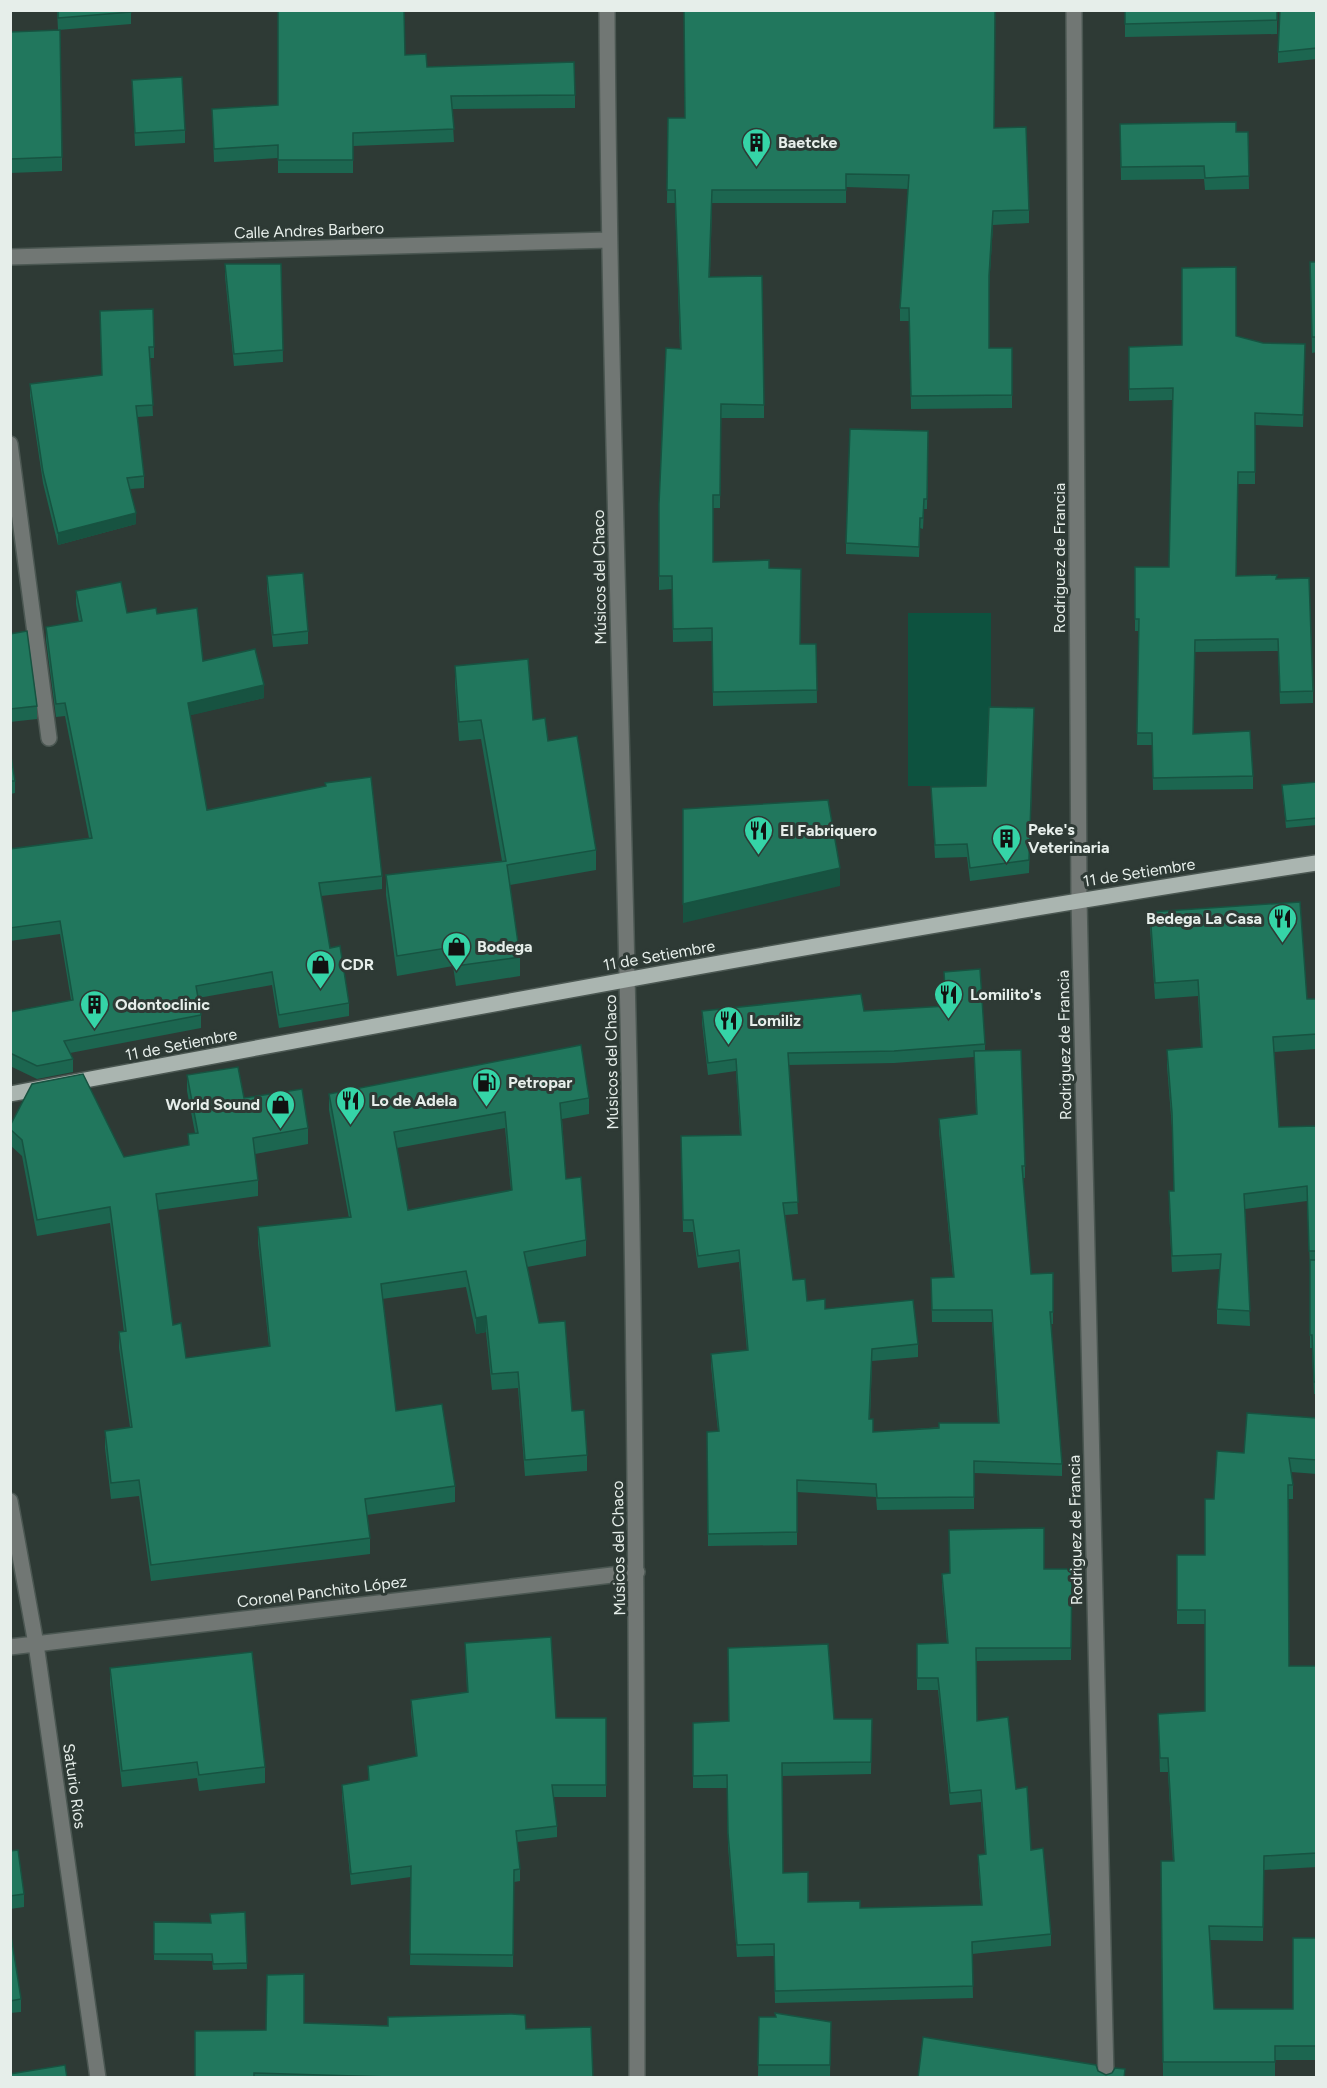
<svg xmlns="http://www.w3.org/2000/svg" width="1327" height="2088" viewBox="0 0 1327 2088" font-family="Figtree,sans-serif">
	<rect width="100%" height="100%" fill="#2e3a35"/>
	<path fill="#0d523f" d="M908 613H991V786H908Z"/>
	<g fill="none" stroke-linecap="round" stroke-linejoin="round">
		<defs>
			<path id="minor" d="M607 10C609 333 620 654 627 976 636 1343 637 1710 637 2078
				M1074 10 1079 900 1106 2078
				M10 257 609 240
				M10 444 49 738
				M10 1501 36 1644 98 2078
				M10 1647 637 1572"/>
			<path id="major" d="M10 1094C445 1013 879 930 1316 863"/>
		</defs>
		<use href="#minor" stroke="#4b5752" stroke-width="18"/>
		<use href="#major" stroke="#4b5752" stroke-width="18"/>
		<use href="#minor" stroke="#717774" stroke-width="15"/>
		<use href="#major" stroke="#aab5b0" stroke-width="15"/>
	</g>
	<path fill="#1c6650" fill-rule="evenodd" d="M57 10H131V24L58 30Z
		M1125 10H1277V34L1125 37Z
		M1317 10V59L1278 63V52Z
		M10 32 62 157V171L10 173Z
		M405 55 427 67 575 95V108L452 109 454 142 353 146V173H278V158L214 162 212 109 278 105Z
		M132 80 185 130V143L135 146Z
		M668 118 994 128 1029 210V223L993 225 989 288V348H1012V408L911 409 909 321H900V308L908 189 846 187V203H712L710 277 764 405V418H721L720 508H713V562L769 568 800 644H816L817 703 713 706 712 641 673 642 672 589 659 590V504L680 349 675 203H667Z
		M1120 124 1236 132H1248L1249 189 1205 190 1204 179 1121 180Z
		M1310 262H1317V352L1312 353Z
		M225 264H281L283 362 234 366 225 276Z
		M100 323 154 347V358H150L153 416 137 417 144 476V488L130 489 136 524 58 545 43 483 30 396V384L102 375Z
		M1236 336 1305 356 1303 427 1255 425V484H1238L1236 576 1277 579 1313 691V703L1280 704 1278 651 1195 652 1193 734 1253 776V789L1153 790 1152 745H1137L1139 631H1135V567H1169L1173 400 1129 401V347L1182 345Z
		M928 431 927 509H924L923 529 920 528 919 557 846 554V543Z
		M267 576 308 631V644L273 647 267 589Z
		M76 591 127 613 157 614 203 661 264 698 190 715 207 810 382 876V889L321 896 330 948 349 1003V1016L279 1028 272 985 198 998 201 1015V1028L70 1053 73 1059V1072L37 1079 10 1066V1012L71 1000 60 934 10 941V849L89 838 65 716 56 717 46 640V627L79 622 76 604Z
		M10 634 37 706V719L10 722Z
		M455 666 533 720 548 741 596 850V870L510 885 520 957V976L456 986 453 966 397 976 386 895V875L502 861 481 739 459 741 455 685Z
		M1034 721 1029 873 970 881 967 857 935 858 931 787 986 786Z
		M10 750 15 781V793L10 794Z
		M1317 782V825L1286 828 1282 785Z
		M1150 912 1307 999H1317V1049L1274 1052 1279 1127 1317 1126V1394H1314L1312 1348H1310V1267L1307 1201 1245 1209 1250 1326 1217 1324V1309L1220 1269 1172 1272 1169 1206V1191H1174L1172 1128 1167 1066V1050L1201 1048 1198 996 1155 999 1150 927Z
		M944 972 985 1044V1051L1025 1166V1178H1023L1031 1274 1053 1273V1324H1051L1062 1464V1476L974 1473V1509L877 1510 876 1497 797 1492V1545L708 1546 707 1432 718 1431 711 1366V1354L747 1351 739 1262 698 1268 693 1232H683L681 1136 740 1135 736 1071 708 1075 702 1023V1011H864L945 1006ZM974 1057 976 1114 939 1119V1131L953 1277 931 1278 932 1322H992L998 1423 873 1432 870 1419 872 1361 918 1357V1344L825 1309 807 1301 793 1280 785 1215 798 1214 788 1065 894 1063Z
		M187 1075 244 1098 308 1128V1144L255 1154 258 1180V1196L158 1210 173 1325 186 1358 269 1346 258 1243V1227L349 1218 329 1110V1094L589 1098V1114L562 1119 566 1179 586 1240V1256L527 1267 539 1323 572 1411 587 1455V1471L525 1476 518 1388 492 1390 486 1332 476 1334 466 1287 382 1299 396 1411 455 1486V1502L367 1515 370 1538V1554L151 1581 139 1496 111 1499 105 1448V1431L130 1427 119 1348V1332H124L110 1223 37 1236 22 1156 10 1145V1126L124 1157 188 1145V1134L195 1133 187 1091ZM505 1128 511 1190 408 1210 397 1148Z
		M1317 1418V1474L1291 1472 1293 1485V1499H1288L1289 1666H1317V1867L1264 1870 1263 1941 1210 1940 1214 2009H1293L1317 1938V2060H1275V2076H1163L1161 1861H1173L1168 1772H1160L1158 1714 1205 1711V1624H1177V1555H1205L1214 1499 1244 1453Z
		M1044 1569H1072L1071 1660 976 1661 977 1721 1016 1789 1051 1934V1946L972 1954 973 1998 775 2003 774 1956 737 1957 728 1846 727 1788H693V1735L834 1719H872L871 1774 782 1776 783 1873 808 1902 860 1908 981 1905 978 1867V1855L985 1854 981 1802 950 1805 938 1690H917V1644L947 1643 942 1586V1574Z
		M465 1643 556 1718H606V1797H553L557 1826V1837L517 1842 520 1869V1881L514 1882 513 1967 410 1965 411 1877 351 1885 342 1797V1785L368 1780V1766L416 1756 411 1712V1700L467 1692Z
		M110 1668 265 1767V1783L199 1791 197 1778 122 1787 110 1684Z
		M10 1851 24 1894V1907L10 1909Z
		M245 1912 247 1969 213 1970 212 1961 154 1960V1922L210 1923Z
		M10 1929 21 1999V2012L10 2013Z
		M759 2017 831 2022 830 2078 758 2077Z
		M304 2023 526 2029 593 2078H195L266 2030Z"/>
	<path fill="#175341" d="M993 211V225L989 289V276Z
		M136 513V524L58 545V533Z
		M264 685V698L188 716V703Z
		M840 868V886L683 923V904Z
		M486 1316V1332L476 1334V1318Z"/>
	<path fill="#21775d" stroke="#175341" stroke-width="1.5" fill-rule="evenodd" d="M58 10H131V12L58 18Z
		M278 10H404L405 55 426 54 427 67 574 62 575 95 451 96 454 129 353 133V160H278V145L214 149 212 109 278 105Z
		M684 10H995L994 128 1026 127 1029 210 993 211 989 276V348H1012V395L911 396 909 308H900L909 175 846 174V190H712L709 277 762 276 764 405 721 404 720 495H713V562L769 560V568L801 569 800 644H816L817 690 713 692 712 628 673 629 672 576H659V504L666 348 681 349 675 190H667L668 118H685Z
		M1125 10H1277V20L1125 24Z
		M1280 10H1317V48L1278 52Z
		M60 30 62 157 10 159V32Z
		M182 77 185 130 135 133 132 80Z
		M1236 122V132H1248L1249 176 1205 178 1204 166 1121 167 1120 124Z
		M1310 262H1317V337H1312Z
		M225 264H281L283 350 234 354Z
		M1236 267V336L1263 343 1305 344 1303 415 1255 413V472H1238L1236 576 1277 575 1276 579 1309 578 1313 691 1280 692 1278 639 1195 640 1193 734 1250 731 1253 776 1153 778 1152 733H1137L1139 619H1135V567H1169L1173 388 1129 389V347L1182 345V268Z
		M153 309 154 347H149L153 405 136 406 144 476 127 478 136 513 58 533 43 472 30 384 102 375 100 311Z
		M850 429 928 431 927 499H924L923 518H920L919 547 846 543Z
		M303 573 308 631 273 635 267 576Z
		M121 582 127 613 156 608 157 614 197 608 203 661 255 649 264 685 188 703 207 810 326 786 325 783 371 777 382 876 319 883 330 948 340 946 349 1003 279 1015 272 972 196 986 201 1015 64 1041 73 1059 37 1066 10 1053V1012L73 1000 60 921 10 928V849L92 838 65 703 56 704 46 627 82 621 76 591Z
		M27 631 37 706 10 709V634Z
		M528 659 533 720 545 718 548 741 577 736 596 850 507 865 520 957 456 966 453 947 397 956 386 875 506 861 481 720 459 722 455 666Z
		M989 707 1034 708 1029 860 970 868 967 844 935 845 931 787 986 786Z
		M10 750 15 781H10Z
		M1317 782V818L1286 821 1282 785Z
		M828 800 840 868 683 904V809Z
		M1300 902 1307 999H1317V1034L1273 1037 1279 1127 1317 1126V1251H1309L1307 1186 1244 1194 1250 1311 1217 1309 1221 1254 1172 1256 1169 1191H1174L1172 1113 1167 1050 1202 1047 1198 980 1155 983 1150 912Z
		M980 969 985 1044 894 1051 788 1053 798 1202 783 1203 793 1280 805 1279 807 1301 825 1299V1309L913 1300 918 1344 872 1349 869 1419H873V1432L939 1428V1423H999L992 1310H932L931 1278 954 1277 939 1119 977 1114 974 1051 1021 1050 1025 1166H1022L1031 1274 1053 1273V1312H1050L1062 1464 974 1461V1497L877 1498 876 1484 797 1480V1532L708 1534 707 1432 719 1431 711 1354 748 1350 739 1250 698 1256 693 1220H683L681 1136 741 1135 736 1059 708 1063 702 1011 861 994 864 1011 946 1006 944 972Z
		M581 1045 589 1098 560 1103 566 1179 581 1177 586 1240 524 1252 539 1323 565 1321 572 1411 584 1410 587 1455 525 1460 518 1372 492 1374 486 1316 476 1318 466 1271 381 1284 396 1411 442 1404 455 1486 365 1499 370 1538 151 1565 139 1480 111 1483 105 1431 132 1427 119 1332 126 1331 110 1207 37 1220 22 1140 10 1129V1126L32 1084 83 1074 124 1157 189 1145 188 1134 198 1133 187 1075 238 1067 244 1098 302 1089 308 1128 253 1138 258 1180 156 1194 173 1325 181 1323 186 1358 270 1346 258 1227 351 1217 329 1094ZM505 1112 512 1190 408 1210 394 1132Z
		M1310 1260H1317V1382H1314L1312 1335H1310Z
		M1247 1413 1317 1418V1460L1289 1458 1293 1485H1288L1289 1666H1317V1853L1264 1856 1263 1927 1209 1926 1214 2009H1293V1938H1317V2046H1275V2062H1163L1161 1861H1174L1168 1758H1160L1158 1714 1205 1711V1610H1177V1555H1205V1499H1214L1217 1451 1244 1453Z
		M1044 1528V1569H1072L1071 1648H976L977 1721 1008 1717 1016 1789 1027 1787 1031 1850 1043 1848 1051 1934 972 1942 973 1986 775 1991 774 1944 737 1945 728 1833 727 1775 693 1776V1723L729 1721 728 1648 828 1644 834 1719H872L871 1762 782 1763 783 1873 808 1872V1902L860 1901V1908L982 1905 978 1855 986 1854 981 1790 950 1793 938 1678H917V1644L948 1643 942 1574 950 1573 949 1530Z
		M551 1637 556 1718H606V1785H552L557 1826 516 1831 520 1869 514 1870 513 1955 410 1954 411 1866 351 1874 342 1785 369 1780 368 1766 417 1756 411 1700 468 1692 465 1643Z
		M252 1652 265 1767 199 1775 197 1762 122 1771 110 1668Z
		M18 1850 24 1894 10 1896V1851Z
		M245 1912 247 1963 213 1964 212 1954H154V1922L211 1923 210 1914Z
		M10 1929 21 1999 10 2001Z
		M304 1974V2023L388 2026V2017L512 2014 525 2015 526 2029 591 2027 593 2078H389V2077L254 2073V2078H195V2031L266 2030 267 1975Z
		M775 2013 831 2022 830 2065H758L759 2017H776Z
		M923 2037 1096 2065 1098 2071 1106 2075 1112 2073 1115 2068 1125 2069 1124 2078H918Z
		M65 2065 67 2078H10V2074Z"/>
	<defs>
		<symbol id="building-pin" viewBox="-11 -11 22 30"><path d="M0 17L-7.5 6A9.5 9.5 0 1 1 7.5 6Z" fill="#35d4a7" stroke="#2e3a35"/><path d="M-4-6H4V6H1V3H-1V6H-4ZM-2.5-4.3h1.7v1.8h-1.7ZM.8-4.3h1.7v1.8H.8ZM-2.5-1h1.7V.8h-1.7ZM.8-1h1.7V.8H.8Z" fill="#111"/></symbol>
		<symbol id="restaurant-pin" viewBox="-11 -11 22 30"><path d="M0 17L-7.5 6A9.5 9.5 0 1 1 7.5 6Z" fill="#35d4a7" stroke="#2e3a35"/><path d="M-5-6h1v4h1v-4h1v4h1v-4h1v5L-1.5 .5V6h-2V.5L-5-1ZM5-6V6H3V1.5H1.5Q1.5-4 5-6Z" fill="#111"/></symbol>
		<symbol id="shop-pin" viewBox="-11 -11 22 30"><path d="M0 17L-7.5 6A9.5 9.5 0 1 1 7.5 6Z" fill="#35d4a7" stroke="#2e3a35"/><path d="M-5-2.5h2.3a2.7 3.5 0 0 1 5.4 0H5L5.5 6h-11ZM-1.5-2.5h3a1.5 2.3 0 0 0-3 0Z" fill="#111"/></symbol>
		<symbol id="fuel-pin" viewBox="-11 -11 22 30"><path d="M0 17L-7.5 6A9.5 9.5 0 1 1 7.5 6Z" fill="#35d4a7" stroke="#2e3a35"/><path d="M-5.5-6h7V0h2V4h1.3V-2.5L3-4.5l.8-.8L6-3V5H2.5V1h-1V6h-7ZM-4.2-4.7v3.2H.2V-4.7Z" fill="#111"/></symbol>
	</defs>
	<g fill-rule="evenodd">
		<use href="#building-pin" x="740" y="126" width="33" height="45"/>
		<use href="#restaurant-pin" x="742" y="814" width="33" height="45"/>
		<use href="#building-pin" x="990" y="822" width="33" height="45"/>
		<use href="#restaurant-pin" x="1266" y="902" width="33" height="45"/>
		<use href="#shop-pin" x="440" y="930" width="33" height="45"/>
		<use href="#shop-pin" x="304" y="948" width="33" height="45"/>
		<use href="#restaurant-pin" x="932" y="978" width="33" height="45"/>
		<use href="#building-pin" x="78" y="988" width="33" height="45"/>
		<use href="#restaurant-pin" x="712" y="1004" width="33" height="45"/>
		<use href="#fuel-pin" x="470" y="1066" width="33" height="45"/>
		<use href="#restaurant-pin" x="334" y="1084" width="33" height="45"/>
		<use href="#shop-pin" x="264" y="1088" width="33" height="45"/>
	</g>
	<g text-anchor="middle" stroke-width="6" stroke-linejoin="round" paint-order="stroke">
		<g font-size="16" font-weight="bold" fill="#e6eeea" stroke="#2e3a35" text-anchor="start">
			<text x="778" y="148">Baetcke</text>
			<text x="1028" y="835">Peke's<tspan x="1028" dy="18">Veterinaria</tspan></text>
			<text x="780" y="836">El Fabriquero</text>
			<text x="1262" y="924" text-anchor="end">Bedega La Casa</text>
			<text x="477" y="952">Bodega</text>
			<text x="341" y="970">CDR</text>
			<text x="970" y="1000">Lomilito's</text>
			<text x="115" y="1010">Odontoclinic</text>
			<text x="749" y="1026">Lomiliz</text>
			<text x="508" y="1088">Petropar</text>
			<text x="371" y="1106">Lo de Adela</text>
			<text x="260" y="1110" text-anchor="end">World Sound</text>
		</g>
		<g font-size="16" fill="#e6eeea" stroke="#2e3a35">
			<text transform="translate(309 230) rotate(-2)" y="6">Calle Andres Barbero</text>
			<text transform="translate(1059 558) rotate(-90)" y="6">Rodriguez de Francia</text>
			<text transform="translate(599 577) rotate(-91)" y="6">Músicos del Chaco</text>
			<text transform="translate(1139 872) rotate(-9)" y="6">11 de Setiembre</text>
			<text transform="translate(659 955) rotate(-10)" y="6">11 de Setiembre</text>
			<text transform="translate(181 1044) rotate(-11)" y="6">11 de Setiembre</text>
			<text transform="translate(1064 1045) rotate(-91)" y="6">Rodriguez de Francia</text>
			<text transform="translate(611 1062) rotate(-91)" y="6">Músicos del Chaco</text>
			<text transform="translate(1075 1530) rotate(-91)" y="6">Rodriguez de Francia</text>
			<text transform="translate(618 1548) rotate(-91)" y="6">Músicos del Chaco</text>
			<text transform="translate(322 1591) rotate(-7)" y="6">Coronel Panchito López</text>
			<text transform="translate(75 1786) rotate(82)" y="6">Saturio Ríos</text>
		</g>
	</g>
	<rect width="1327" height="2088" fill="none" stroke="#e6eeea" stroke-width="24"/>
</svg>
